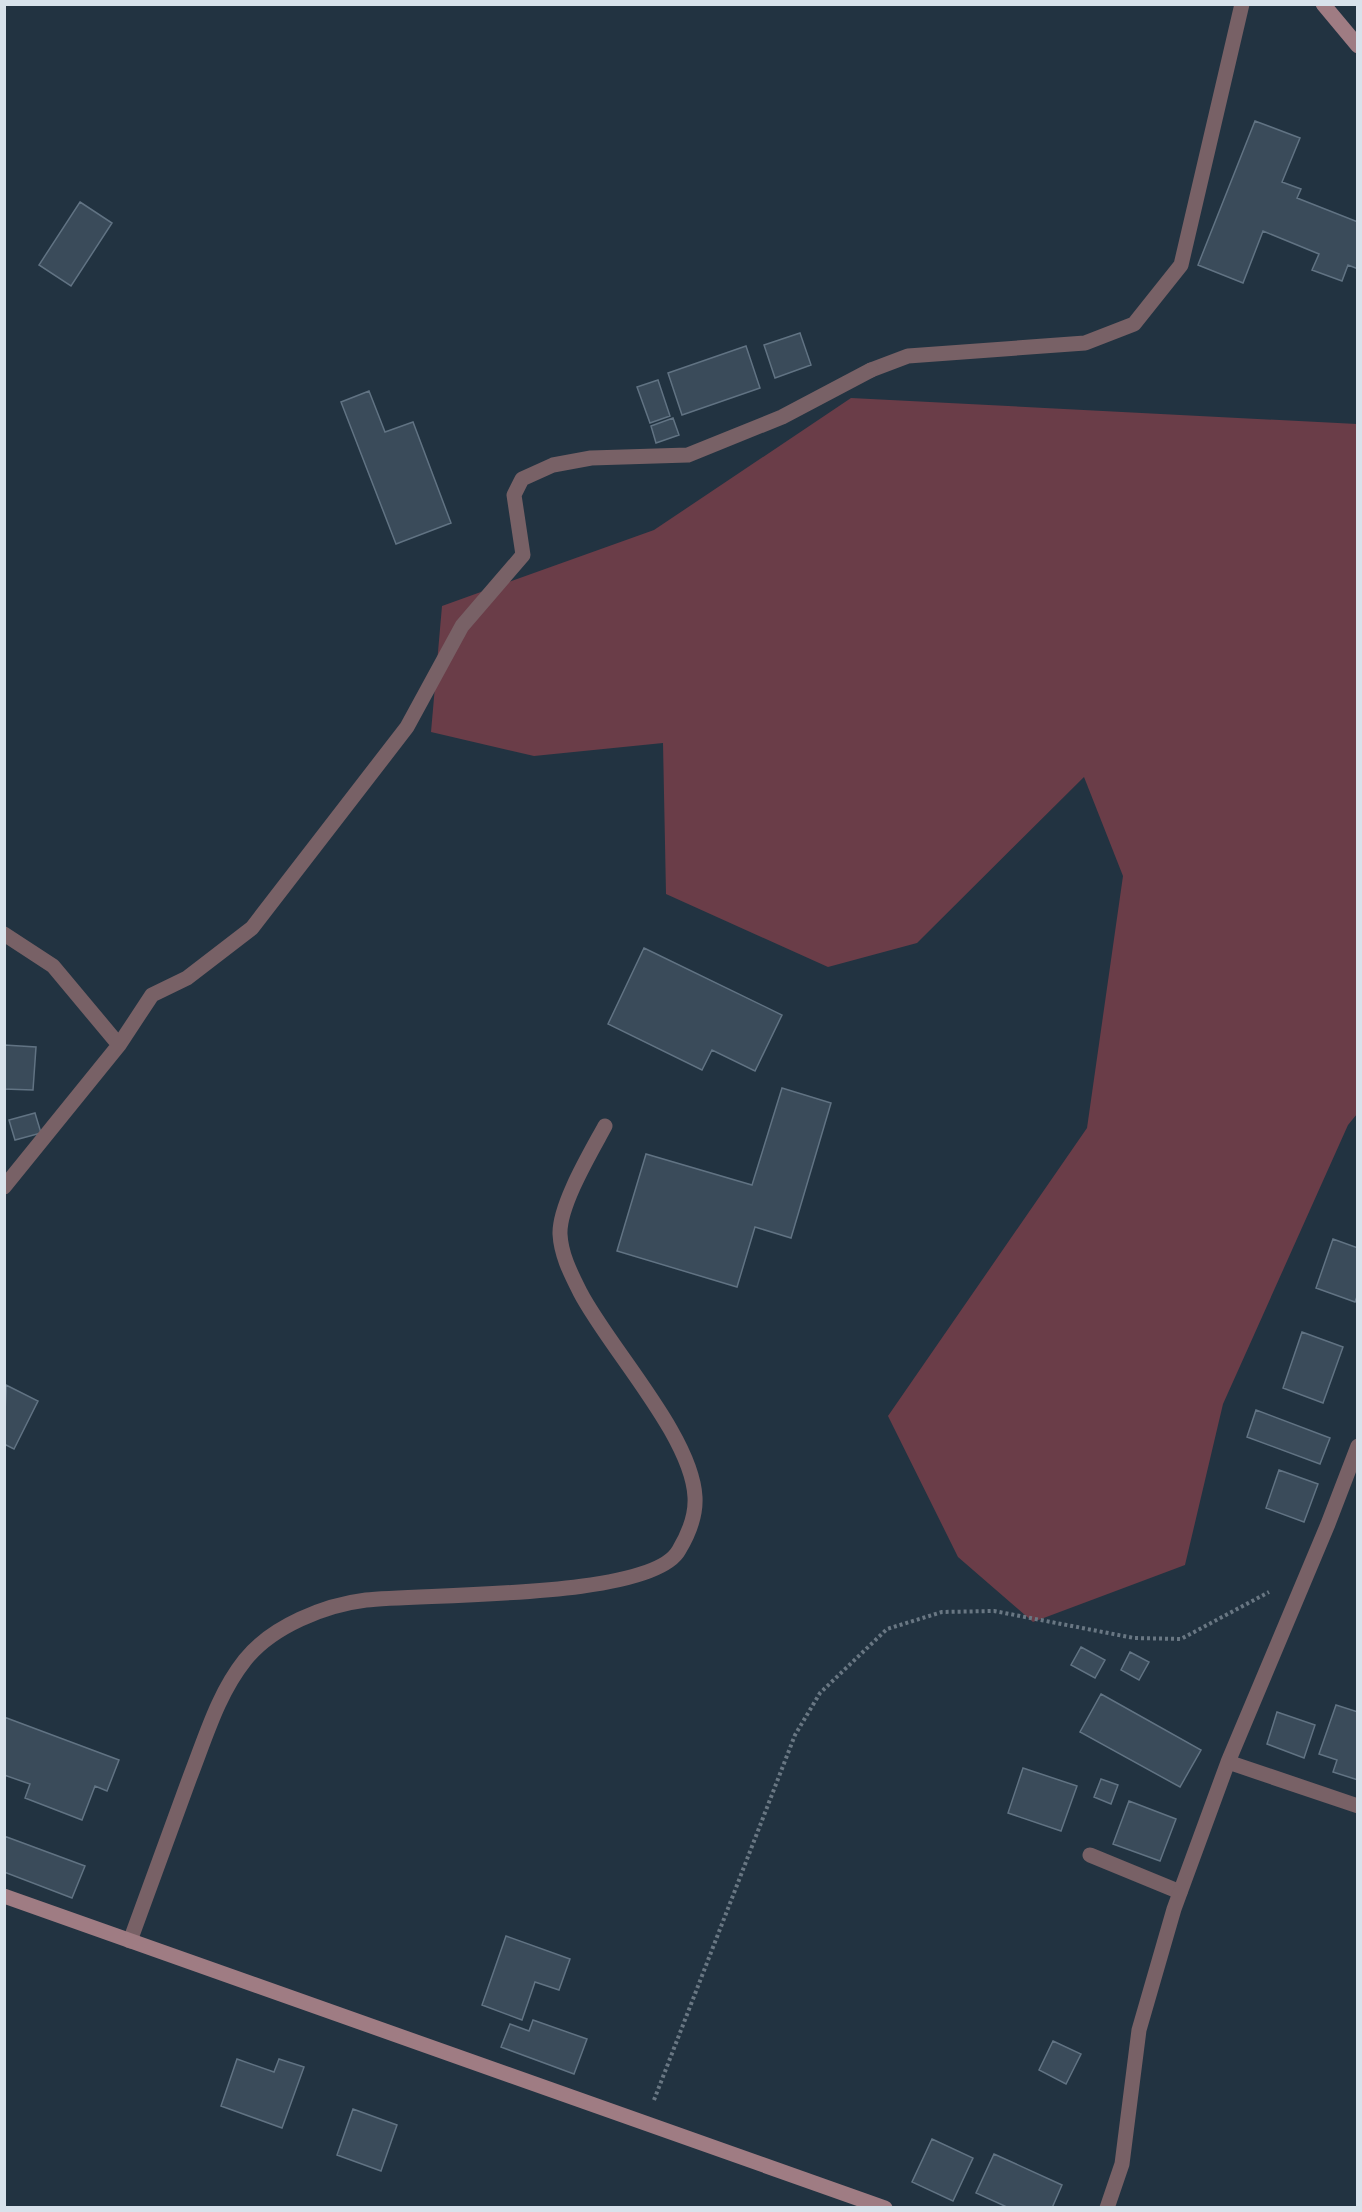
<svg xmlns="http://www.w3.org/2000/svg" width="1362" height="2212" viewBox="0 0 1362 2212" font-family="Rubik,sans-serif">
	<rect width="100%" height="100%" fill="#223341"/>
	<path fill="#6a3d48" d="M851 398 1357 424V1114L1348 1125 1223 1404 1185 1565 1033 1622 958 1557 888 1416 1087 1128 1123 876 1084 777 917 943 828 967 666 894 663 743 534 756 431 732 442 606 654 530Z"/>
	<path fill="#3a4b5a" stroke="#617383" stroke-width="1.5" d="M1255 121 1300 138 1282 182 1301 189 1297 198 1358 222V269L1348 265 1342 281 1312 270 1319 254 1263 231 1243 283 1198 265Z
		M80 202 112 223 71 286 39 265Z
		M800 333 811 365 775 378 764 345Z
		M746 346 760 388 682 415 668 373Z
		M658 380 670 416 650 423 637 387Z
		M369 391 385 432 413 422 451 523 396 544 341 402Z
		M673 418 679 435 656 443 651 426Z
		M644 948 782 1015 755 1071 712 1050 702 1070 608 1024Z
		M4 1045 36 1047 33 1090 4 1089Z
		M782 1088 831 1103 791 1238 755 1227 737 1287 617 1251 646 1154 752 1185Z
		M35 1113 41 1133 15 1140 9 1120Z
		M1333 1239 1358 1248V1294L1355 1302 1316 1288Z
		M1302 1332 1343 1347 1323 1403 1283 1388Z
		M6 1385 38 1401 14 1449 4 1444Z
		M1256 1410 1330 1438 1320 1464 1247 1437Z
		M1279 1470 1318 1484 1304 1522 1266 1508Z
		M1081 1647 1105 1660 1095 1678 1071 1665Z
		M1130 1652 1149 1662 1139 1680 1121 1670Z
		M1101 1694 1201 1750 1180 1787 1080 1732Z
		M1336 1705 1358 1712V1780L1333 1772 1337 1760 1319 1754Z
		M1277 1712 1315 1725 1304 1758 1267 1744Z
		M4 1717 119 1760 107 1791 95 1786 82 1820 25 1798 30 1784 4 1775Z
		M1023 1768 1077 1786 1061 1831 1008 1813Z
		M1101 1779 1118 1785 1111 1804 1094 1797Z
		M1129 1801 1176 1819 1160 1861 1113 1844Z
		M4 1836 85 1866 72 1898 4 1872Z
		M506 1936 570 1959 559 1990 535 1982 522 2020 482 2005Z
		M533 2020 587 2039 574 2074 501 2047 510 2024 529 2031Z
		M1053 2041 1081 2054 1066 2084 1039 2070Z
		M237 2059 274 2072 279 2059 304 2067 282 2128 221 2106Z
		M353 2109 397 2125 381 2171 337 2155Z
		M932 2139 973 2158 953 2201 912 2182Z
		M994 2154 1062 2185 1052 2208H1009L976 2193Z"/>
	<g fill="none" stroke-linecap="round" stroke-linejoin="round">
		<path stroke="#697783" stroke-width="4" stroke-dasharray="3 3" stroke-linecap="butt" d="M654 2100 795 1735 820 1693 887 1629 942 1612 994 1611 1134 1638 1181 1639 1269 1592"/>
		<path stroke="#786166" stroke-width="15" d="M871 370 908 356 1085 343 1134 324 1181 265 1242 4
			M1090 1855 1180 1892
			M130 1941C150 1886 170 1832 190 1777 206 1736 218 1694 245 1660 272 1626 325 1605 366 1600 424 1593 652 1600 679 1550 688 1535 696 1515 695 1497 692 1436 609 1348 580 1292 571 1274 561 1255 560 1234 559 1205 591 1152 605 1126"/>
		<path stroke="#786166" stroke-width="15" d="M4 934 53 966 119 1045
			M4 1187 119 1045 152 995 187 978 252 928 407 727 462 626 523 555 514 495 522 479 553 465 591 458 688 455 782 417 871 370
			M1228 1762 1358 1806
			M1107 2208 1122 2164 1139 2030 1174 1909 1228 1762 1328 1524 1358 1446"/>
		<path stroke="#9f7c83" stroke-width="15" d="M1323 4 1358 46
			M4 1896 885 2208"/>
	</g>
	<rect width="1362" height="2212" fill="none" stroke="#d8e2eb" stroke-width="12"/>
</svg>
